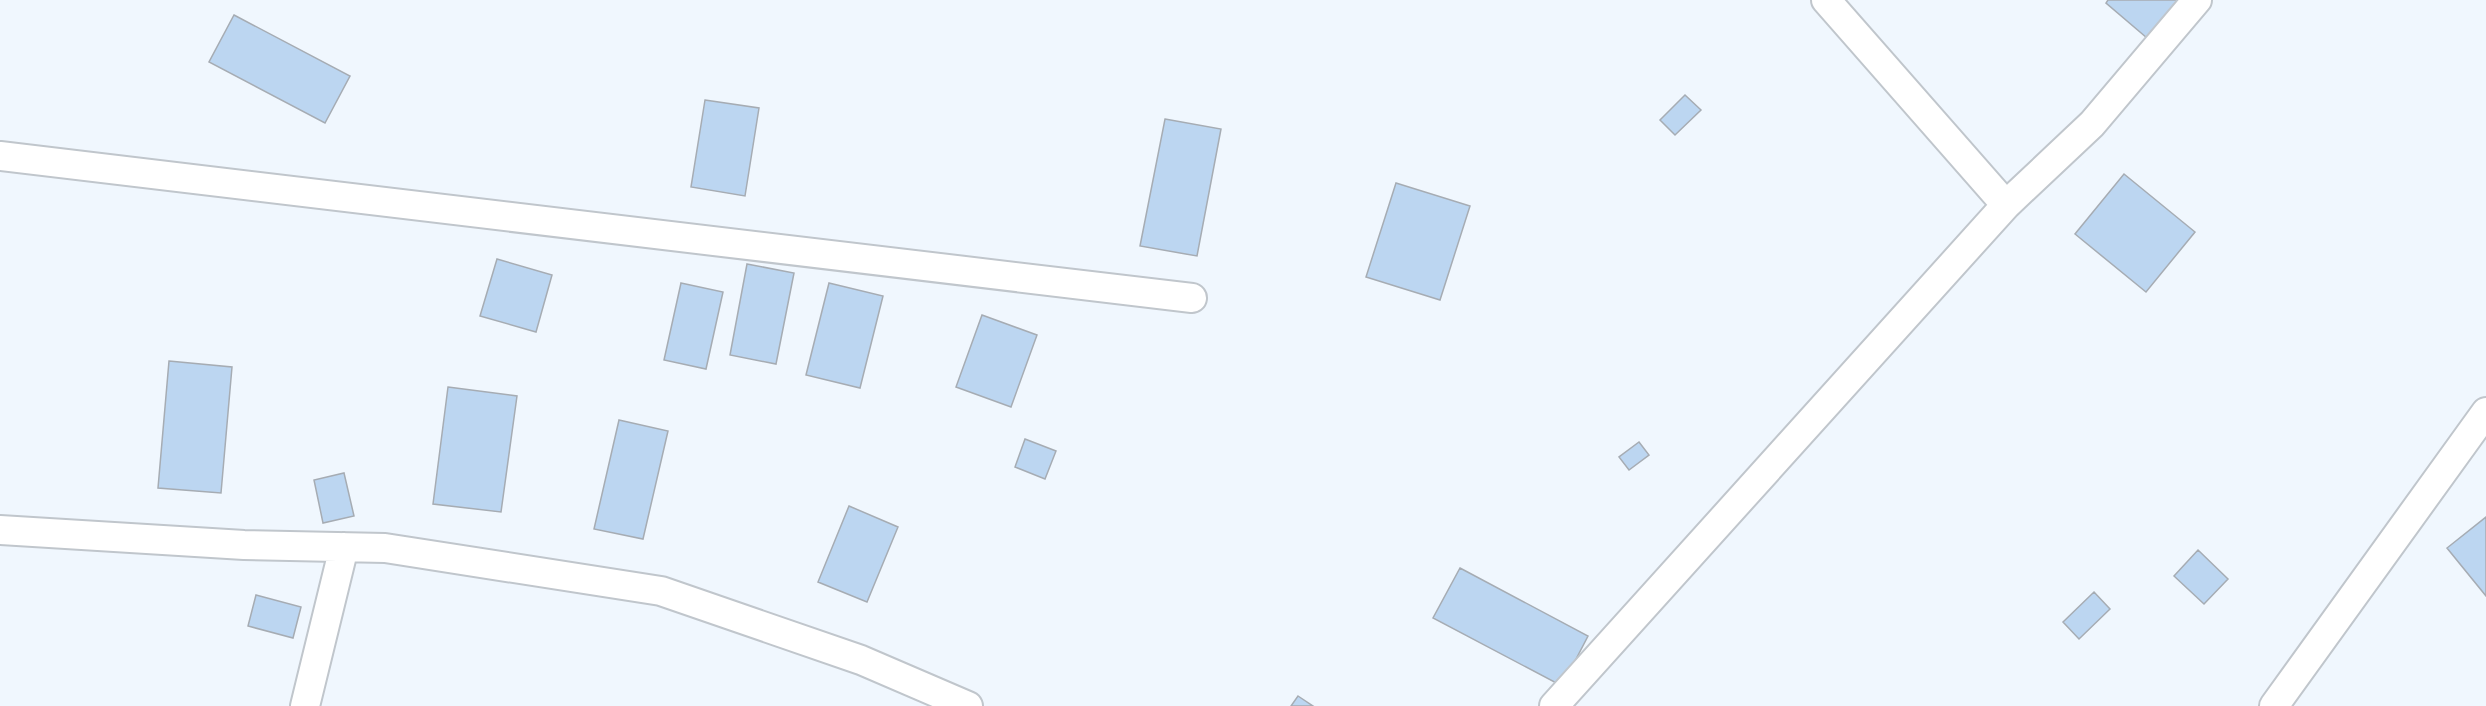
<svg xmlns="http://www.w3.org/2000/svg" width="2486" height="706" viewBox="0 0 2486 706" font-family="Jost,sans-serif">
	<rect width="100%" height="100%" fill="#f0f7fe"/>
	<path fill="#bcd6f1" stroke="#a6acb3" stroke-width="1.5" d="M2108 0H2179L2147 38 2106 3Z
		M234 15 350 76 325 123 209 62Z
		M1685 95 1701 110 1675 135 1660 120Z
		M705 100 759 108 745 196 691 187Z
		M1165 119 1221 129 1197 256 1140 246Z
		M2124 174 2195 232 2146 292 2075 234Z
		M1396 183 1470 206 1440 300 1366 277Z
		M497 259 552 275 536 332 480 316Z
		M747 264 794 273 776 364 730 355Z
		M681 283 723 292 706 369 664 360Z
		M829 283 883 296 860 388 806 375Z
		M982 315 1037 335 1011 407 956 387Z
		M169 361 232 367 221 493 158 488Z
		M448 387 517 396 501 512 433 504Z
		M619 420 668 431 643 539 594 529Z
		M1025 439 1056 451 1045 479 1015 467Z
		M1639 442 1649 455 1629 470 1619 457Z
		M344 473 354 516 323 523 314 480Z
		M849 506 898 527 867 602 818 582Z
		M2486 517V596L2447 548Z
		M2198 550 2228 579 2204 604 2174 576Z
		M1460 568 1588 636 1562 686 1433 618Z
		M2094 592 2110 609 2079 639 2063 622Z
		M256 595 301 607 293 638 248 626Z
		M1298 696 1313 706H1291Z"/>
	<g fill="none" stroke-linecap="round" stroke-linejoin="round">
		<defs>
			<path id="minor" d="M1826 0 2006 205
				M0 156 1192 298
				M0 530 244 545 385 548 661 591 861 660 968 706
				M305 706 344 547
				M1554 706 2006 205 2092 124 2197 0
				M2274 706 2486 412"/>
		</defs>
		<use href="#minor" stroke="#c0c6cc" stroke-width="32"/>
		<use href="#minor" stroke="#fff" stroke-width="28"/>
	</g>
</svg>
